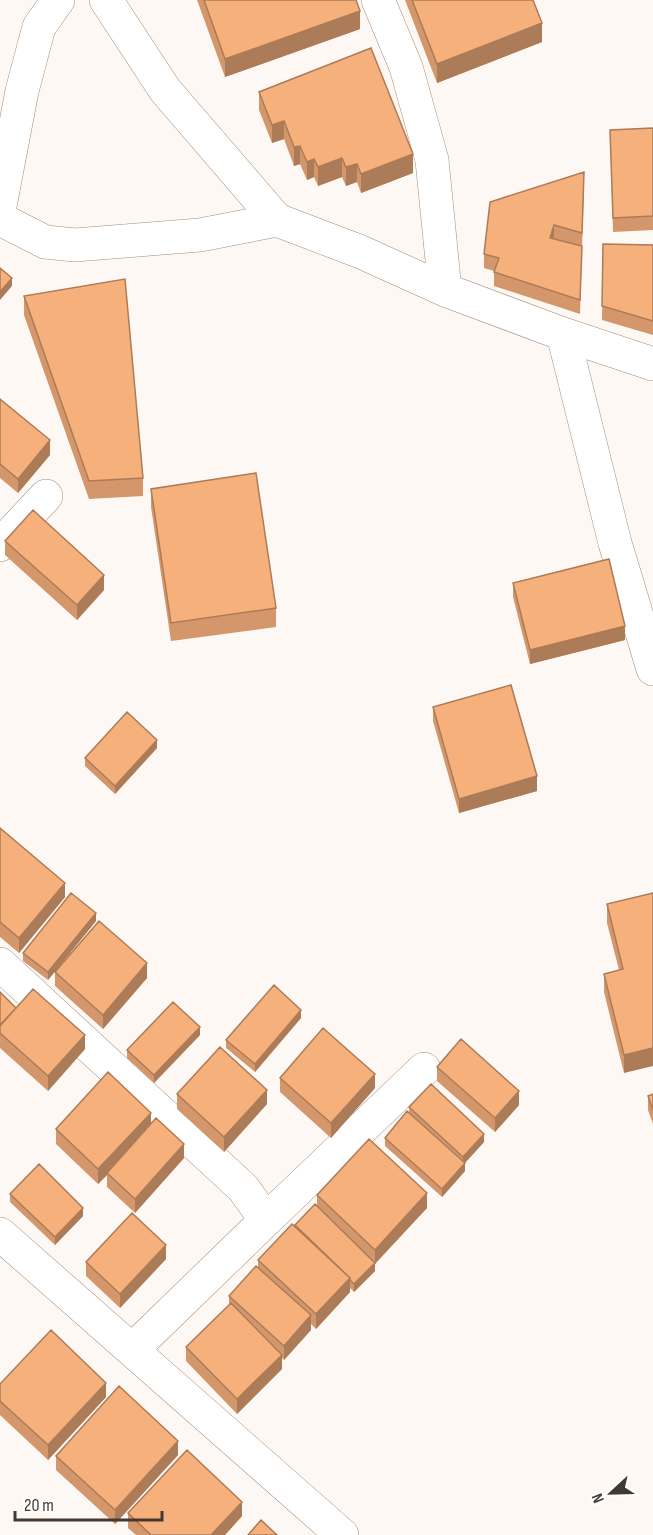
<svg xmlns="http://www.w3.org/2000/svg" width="653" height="1535" viewBox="0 0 653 1535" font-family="'Sofia Sans Condensed',sans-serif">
	<rect width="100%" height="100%" fill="#fef8f4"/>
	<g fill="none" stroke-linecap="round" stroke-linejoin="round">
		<defs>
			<path id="street" d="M106 0 165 90 277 220 361 252 445 290 563 334 653 364
				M378 0 406 67 432 160 445 290
				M0 206 22 91 39 27 58 0
				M0 219 45 242 75 245 200 235 277 220
				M563 334 615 543 653 669
				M0 545 46 496
				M0 964 243 1188 266 1220 132 1350
				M266 1220 424 1069
				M0 1234 342 1535"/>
		</defs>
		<use href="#street" stroke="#a68c7a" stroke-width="34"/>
		<use href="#street" stroke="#fff" stroke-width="33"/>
	</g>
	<path fill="#d4976b" d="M197 0H356L360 29 225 77Z
		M405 0H533L542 42 437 83Z
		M259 92 413 173 361 193 357 182 346 186 342 177 318 186 314 177 307 180 300 164 294 166 284 139 272 143 259 110Z
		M653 128V230L613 232 610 130Z
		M584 186 580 314 494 286V271L484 268V254Z
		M603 244 653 245V335L602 320Z
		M24 296 143 478V496L89 499 24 315Z
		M0 399 50 455 18 493 0 478Z
		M151 489 276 608V627L171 641 151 507Z
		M5 541 104 590 77 620 5 555Z
		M513 583 625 640 530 664 513 597Z
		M433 707 537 791 459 813 433 721Z
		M157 748 115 794 85 766V758Z
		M0 828 65 897 19 953 0 937Z
		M653 893 624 1073 604 992V974L619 970 607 923V904Z
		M96 921 48 980 23 961V953Z
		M55 972 147 978 103 1029 55 986Z
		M0 992 16 1008 85 1049 48 1091 0 1048Z
		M301 1018 255 1072 226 1048V1040Z
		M200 1035 154 1083 127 1058V1050Z
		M437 1067 519 1105 495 1132 437 1081Z
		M280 1078 375 1088 331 1138 280 1092Z
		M177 1094 267 1104 224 1152 177 1109Z
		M653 1094V1124L648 1110V1096Z
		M409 1107 484 1142 465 1163V1171L442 1197 385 1146V1138L409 1113Z
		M151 1124 184 1158 135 1213 107 1187V1175L98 1184 56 1144V1129Z
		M10 1194 83 1216 55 1245 10 1202Z
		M317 1195 427 1208 375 1263V1271L354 1292 350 1288V1292L316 1329 311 1324V1330L284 1360 282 1358V1369L237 1414 186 1361V1347L229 1305V1296L258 1268V1260L295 1227V1225L317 1206Z
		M166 1259 120 1308 86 1276V1262Z
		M0 1384 106 1397 48 1460 0 1415Z
		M178 1455 115 1524 56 1470V1456Z
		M128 1513 242 1516 225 1535H136L128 1528Z"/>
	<path fill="#ac7b57" d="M360 11V29L225 77V59Z
		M542 23V42L437 83V64Z
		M284 121V139L272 143V125Z
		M300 146V164L294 166V147Z
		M413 154V173L361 193V174Z
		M342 158V177L318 186V167Z
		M314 159V177L307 180V162Z
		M357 164V182L346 186V167Z
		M554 225V239L550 238Z
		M12 278V286L0 300V292Z
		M50 440V455L18 493V479Z
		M104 575V590L77 620V605Z
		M625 626V640L530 664V650Z
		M157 740V748L115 794V786Z
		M537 776V791L459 813V799Z
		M65 883V897L19 953V938Z
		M96 913V921L48 980V972Z
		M147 963V978L103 1029V1015Z
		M301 1010V1018L255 1072V1064Z
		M200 1027V1035L154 1083V1075Z
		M85 1035V1049L48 1091V1076Z
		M653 1048V1066L624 1073V1055Z
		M375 1074V1088L331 1138V1123Z
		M267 1090V1104L224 1152V1137Z
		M519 1091V1105L495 1132V1118Z
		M151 1113V1127L107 1173V1175L98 1184V1169Z
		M484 1134V1142L463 1165V1157Z
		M184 1144V1158L135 1213V1199Z
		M465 1163V1171L442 1197V1189Z
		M427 1193V1208L375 1264V1250Z
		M83 1208V1216L55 1245V1237Z
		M166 1245V1259L120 1308V1294Z
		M375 1263V1271L354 1292V1284Z
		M350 1278V1292L316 1329V1314Z
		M311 1315V1330L284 1360V1346Z
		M282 1355V1369L237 1414V1399Z
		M106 1383V1397L48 1460V1445Z
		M178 1441V1455L115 1524V1510Z
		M242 1502V1516L225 1535H211Z"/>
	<path fill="#f6b07c" stroke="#ac7b57" stroke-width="1.5" d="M204 0H356L360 11 225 59Z
		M412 0H533L542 23 437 64Z
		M371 48 413 154 361 174 357 164 346 167 342 158 318 167 314 159 307 162 300 146 294 147 284 121 272 125 259 92Z
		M653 128V216L613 218 610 130Z
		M584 172 582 233 554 225 550 238 582 246 580 300 494 272 499 258 484 254 490 202Z
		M603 244 653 245V321L602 306Z
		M0 268 12 278 0 292Z
		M125 279 143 478 89 481 24 296Z
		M0 399 50 440 18 479 0 464Z
		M256 473 276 608 171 623 151 489Z
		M33 510 104 575 77 605 5 541Z
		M609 559 625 626 530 650 513 583Z
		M511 685 537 776 459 799 433 707Z
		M127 712 157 740 115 786 85 758Z
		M0 828 65 883 19 938 0 922Z
		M71 893 96 913 48 972 23 953Z
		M653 893V1048L624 1055 604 974 623 969 607 904Z
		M99 921 147 963 103 1015 55 972Z
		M274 985 301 1010 255 1064 226 1040Z
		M33 989 85 1035 48 1076 0 1033V1026Z
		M0 992 16 1008 0 1025Z
		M173 1002 200 1027 154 1075 127 1050Z
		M323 1028 375 1074 331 1123 280 1078Z
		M461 1039 519 1091 495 1118 437 1067Z
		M220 1047 267 1090 224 1137 177 1094Z
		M108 1072 151 1113 98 1169 56 1129Z
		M431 1084 484 1134 463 1157 409 1107Z
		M653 1094V1110L648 1096Z
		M407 1111 465 1163 442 1189 385 1138Z
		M156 1118 184 1144 135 1199 107 1173Z
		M369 1139 427 1193 375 1250 317 1195Z
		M39 1164 83 1208 55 1237 10 1194Z
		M315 1204 375 1263 354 1284 350 1280V1278L295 1225Z
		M132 1213 166 1245 120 1294 86 1262Z
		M292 1224 350 1278 316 1314 258 1260Z
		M256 1266 311 1315 284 1346 229 1296Z
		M231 1303 282 1355 237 1399 186 1347Z
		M51 1330 106 1383 48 1445 0 1401V1384Z
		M119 1386 178 1441 115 1510 56 1456Z
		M187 1450 242 1502 211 1535H151L128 1513Z
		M261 1520 277 1535H248Z"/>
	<g transform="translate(611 1493) rotate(248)" stroke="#ffffff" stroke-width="4.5" paint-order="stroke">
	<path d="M0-4.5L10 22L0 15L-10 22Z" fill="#443931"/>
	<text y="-9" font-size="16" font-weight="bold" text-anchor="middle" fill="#443931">N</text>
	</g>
	<path d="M15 1511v9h147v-9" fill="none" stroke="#443931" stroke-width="3"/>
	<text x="24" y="1511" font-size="18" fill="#443931" stroke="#ffffff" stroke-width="4.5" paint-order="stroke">20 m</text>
</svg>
